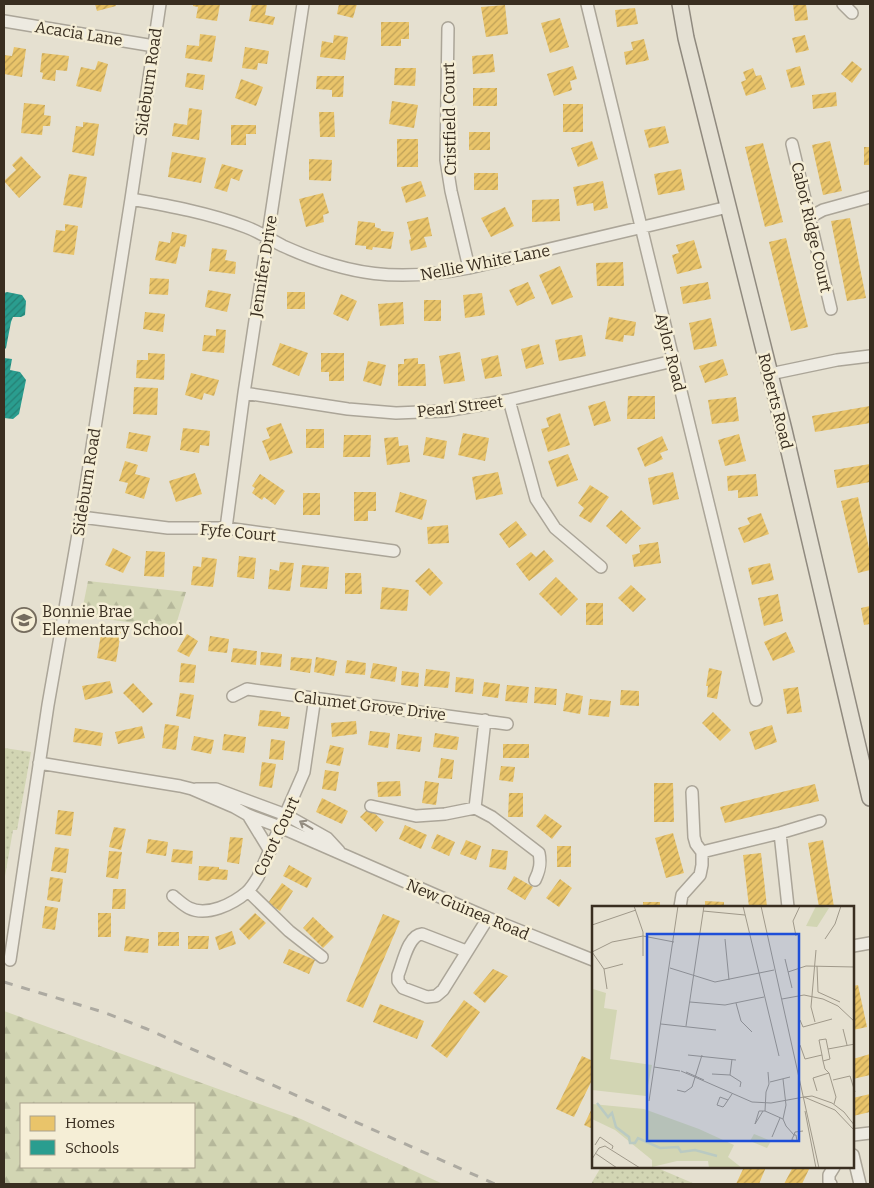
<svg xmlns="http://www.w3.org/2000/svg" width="874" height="1188" viewBox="0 0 874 1188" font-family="Bitter,serif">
	<defs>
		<pattern id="forest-firs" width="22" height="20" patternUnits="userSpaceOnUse" patternTransform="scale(1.25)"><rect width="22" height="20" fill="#d2d5b3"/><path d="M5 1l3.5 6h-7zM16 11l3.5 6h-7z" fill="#b5b79a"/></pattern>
		<pattern id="park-dots" width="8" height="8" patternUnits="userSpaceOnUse" patternTransform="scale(1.25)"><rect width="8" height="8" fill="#d2d5b3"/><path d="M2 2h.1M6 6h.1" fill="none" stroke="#b5b79a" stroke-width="1.8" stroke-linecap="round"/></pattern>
		<pattern id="homes-hatch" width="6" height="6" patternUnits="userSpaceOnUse" patternTransform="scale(1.25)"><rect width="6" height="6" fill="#e9c46a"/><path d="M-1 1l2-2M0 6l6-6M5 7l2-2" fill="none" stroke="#bea057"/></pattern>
		<pattern id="schools-hatch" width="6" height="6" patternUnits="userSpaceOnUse" patternTransform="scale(1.25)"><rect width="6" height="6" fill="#2a9d8f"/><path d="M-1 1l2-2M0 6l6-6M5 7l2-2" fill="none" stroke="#258074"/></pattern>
	</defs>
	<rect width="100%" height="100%" fill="#e5e0d0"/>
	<path fill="url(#forest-firs)" fill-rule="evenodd" d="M88 581 186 592 175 628 81 616Z
		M4 1011 301 1119 443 1184H4ZM21 1104H194V1167H21Z"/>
	<path fill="url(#park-dots)" d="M4 748 31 752 17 830H13L4 882Z
		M601 1167H655L695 1184H591Z"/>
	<path fill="url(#homes-hatch)" d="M95 4H115L116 6 97 11Z
		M193 4H220L217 21 196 18 198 7 193 6Z
		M252 4H267L265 15 275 17 273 25 249 21Z
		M339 4H357L353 18 337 14Z
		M793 4H806L808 20 795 21Z
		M505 5 508 34 486 37 481 7Z
		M635 8 638 24 617 27 615 10Z
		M560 18 569 47 550 53 541 23Z
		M381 22H409V39H401V46H381Z
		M200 34 216 36 212 62 185 58 187 45 199 46Z
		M334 35 348 37 345 60 320 57 322 41 333 43Z
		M805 35 809 50 796 53 792 38Z
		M644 39 649 60 626 65 624 52 633 50 631 42Z
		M14 47 26 49 22 77 4 74V55L12 56Z
		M245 47 269 51 267 64 258 63 257 70 242 68Z
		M42 53 69 56 67 71 56 70 55 81 42 79 43 73 40 72Z
		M493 54 495 72 473 74 472 56Z
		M98 61 108 64 101 92 76 86 81 67 95 70Z
		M852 61 862 69 852 83 841 74Z
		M573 66 577 79 570 81 572 90 554 96 547 74Z
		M800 66 805 85 791 88 786 70Z
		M395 68H416L415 86 394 85Z
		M753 68 756 76 761 75 766 89 746 96 741 82 746 80 743 72Z
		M187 73 205 75 203 90 185 87Z
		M317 76H344L343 97H332V90L316 89Z
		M241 79 263 87 256 106 235 98Z
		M473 88H497V106H473Z
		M836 92 837 106 813 109 812 95Z
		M392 101 418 105 414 128 389 124Z
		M24 103 45 105 44 115 51 116 50 126H43L42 135 21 133Z
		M563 104H583V132H563Z
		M189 108 202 110 199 140 172 136 174 123 187 125Z
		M319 112H334L335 137H320Z
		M83 122 99 124 94 156 72 152 76 126 83 127Z
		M231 125H256V134H246V145H231Z
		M665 126 669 143 649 148 644 130Z
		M469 132H490V150H469Z
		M397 139H418V167H397Z
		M592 141 598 159 578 167 571 148Z
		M830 141 842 191 823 195 812 145Z
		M763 143 783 222 765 227 745 147Z
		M864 147H870V165H864Z
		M172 152 206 158 201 183 168 177Z
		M21 156 41 177 19 198 4 181 16 170 12 165Z
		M309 159 332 160 331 181 309 180Z
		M222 164 243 170 239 181 231 178 227 192 214 188Z
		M681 169 685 190 658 195 654 174Z
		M474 173H498V190H474Z
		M69 174 87 177 82 208 63 205Z
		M421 181 426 196 406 203 401 187Z
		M603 181 608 208 594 211 593 203 577 206 573 187Z
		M323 193 329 213 323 215 324 222 306 227 299 199Z
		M559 199 560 221 532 222V200Z
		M505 207 514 226 491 237 481 218Z
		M428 217 432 236 424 237 427 247 411 251 409 240 411 239 407 222Z
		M850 218 866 298 847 301 831 221Z
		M358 221 375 223V227L381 229V231L394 232 391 249 373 247 372 250 366 249V246L355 245Z
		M65 224 78 226 74 255 53 252 56 230 65 231Z
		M172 232 187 235 185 247 180 246 176 264 155 260 159 241 170 243Z
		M786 238 808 327 791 331 769 242Z
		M694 240 702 268 677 274 672 255 679 253 676 245Z
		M212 248 227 250 225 260 236 262 235 274 209 271Z
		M623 262 624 286H597L596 263Z
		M560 266 573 297 552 305 539 275Z
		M150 278 169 279 168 295 149 294Z
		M528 282 535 298 517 306 509 290Z
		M708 282 711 299 683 304 680 287Z
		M208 290 231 294 227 312 205 307Z
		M287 292H305V309H287Z
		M482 293 485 315 465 318 463 295Z
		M341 294 357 301 348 321 333 314Z
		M424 300H441V321H424Z
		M403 302 404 324 380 326 378 304Z
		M145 312 165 314 163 332 143 329Z
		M609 317 636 322 634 336 624 335 623 342 605 339Z
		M711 318 717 346 694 350 689 323Z
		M216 329 226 330 224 353 202 351 204 335 216 336Z
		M582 335 586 356 559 361 555 340Z
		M280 343 308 353 299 376 272 365Z
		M539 344 544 364 526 369 521 349Z
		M460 352 465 381 444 384 439 356Z
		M148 353 165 354 164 380 136 378 137 360H148Z
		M321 353H344V381H329V372H321Z
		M498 355 502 376 485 379 481 359Z
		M418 358V364H425L426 386H398V364H404V359Z
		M723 359 728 375 705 383 699 366Z
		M368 361 386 365 381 386 363 381Z
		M191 373 219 380 214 396 204 393 202 400 185 395Z
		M134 387 158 388 157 415 133 414Z
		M628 396H655V419H627Z
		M736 397 739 421 712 424 708 400Z
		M605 401 611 421 594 426 588 406Z
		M870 406V423L815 432 812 416Z
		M560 413 570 445 548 452 541 429 549 427 546 418Z
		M281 423 293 453 270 461 262 441 270 438 266 428Z
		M183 428 210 431 209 446 200 445 199 453 180 450Z
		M306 429H324V448H306Z
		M129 432 151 436 147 452 126 448Z
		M463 433 489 438 485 461 458 455Z
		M739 434 746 461 725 466 718 440Z
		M344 435H371L370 457H343Z
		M662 436 668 450 660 453 663 459 645 467 637 448Z
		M398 437 399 446 408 445 410 462 387 465 384 438Z
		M426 437 447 441 444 459 423 455Z
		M568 454 578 480 557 487 548 461Z
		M125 461 138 465 135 474 150 478 144 499 125 493 128 483 119 481Z
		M870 464V482L837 488 834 470Z
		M498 472 503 494 476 500 472 477Z
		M673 472 679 499 653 505 648 478Z
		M195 473 202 494 176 502 169 481Z
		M260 474 285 491 275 505 264 497 262 500 252 493 255 488 252 486Z
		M756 474 758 496 738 498V490L728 491 727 476Z
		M590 485 609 497 591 523 579 516 584 508 578 503Z
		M354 492H376V511H368V521H354Z
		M400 492 427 500 422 520 395 512Z
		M303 493H320V515H303Z
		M858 497 870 553V570L858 573 841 501Z
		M621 510 641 528 626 544 606 526Z
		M761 513 769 534 744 543 738 528 750 524 747 518Z
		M516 521 527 535 509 548 499 534Z
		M448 525 449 543 428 544 427 527Z
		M658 542 661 563 634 567 632 555 640 553 639 545Z
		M113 548 131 557 123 573 105 565Z
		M544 550 554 561 529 581 516 564 531 552 536 557Z
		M146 551 165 552 164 577 144 576Z
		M239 556 256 558 254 579 237 577Z
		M202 557 217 559 213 587 191 585 193 566 201 567Z
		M280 562 294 563 290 591 268 589 270 569 279 571Z
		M770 563 774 580 752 585 748 568Z
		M302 565 329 567 327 589 300 587Z
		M429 568 443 583 430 596 415 581Z
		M345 573H361L362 594H345Z
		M556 577 578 599 561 616 539 594Z
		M631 585 646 599 633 612 618 598Z
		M382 587 409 590 407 611 380 609Z
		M778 594 783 621 764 626 758 598Z
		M586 603H603V625H586Z
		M870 606V624L864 625 861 608Z
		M102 628 121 632 116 662 97 658Z
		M786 632 795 652 773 661 764 642Z
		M187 634 198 641 189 657 177 651Z
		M210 636 229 639 227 653 208 651Z
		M233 648 257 651 256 665 231 662Z
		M261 652 282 654 281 667 260 665Z
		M291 657 312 659 310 673 290 670Z
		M316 657 337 661 334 676 314 672Z
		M347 660 366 663 365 675 345 673Z
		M181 663 196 665 194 683 179 682Z
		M373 663 397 667 395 682 370 678Z
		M709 668 722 671 717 699 707 697 708 686H706Z
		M426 669 450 672 448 688 424 686Z
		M402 671 419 673 418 687 401 685Z
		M456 677 474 679 473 694 455 692Z
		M110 681 113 693 85 700 82 686Z
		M484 682 500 684 498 698 482 696Z
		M133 683 153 704 143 713 123 693Z
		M507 685 529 687 527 703 505 701Z
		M535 687 557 689 556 705 534 703Z
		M798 687 802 712 787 714 783 689Z
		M621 690 639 691V706L620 705Z
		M180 693 194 695 190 719 176 716Z
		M566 693 583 696 580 714 563 711Z
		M590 699 611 701 609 717 588 715Z
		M260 710 281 712V716L290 717 288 729 258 726Z
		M713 712 731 730 720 741 702 723Z
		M356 721 357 734 332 737 331 723Z
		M165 724 179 726 176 750 162 748Z
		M772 725 777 742 755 750 749 732Z
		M142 726 145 738 118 744 115 732Z
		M75 728 103 733 101 746 73 742Z
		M370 731 390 733 388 748 368 745Z
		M435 733 459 737 457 750 433 747Z
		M224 734 246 737 244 753 222 750Z
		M398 734 422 737 420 752 396 749Z
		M194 736 214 740 211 754 191 750Z
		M271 739 285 741 283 760 269 759Z
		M503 744H529V758H503Z
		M330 745 344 748 340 766 326 763Z
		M441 758 454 760 452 779 438 778Z
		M262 762 276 764 272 788 259 786Z
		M501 766 515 767 513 782 499 780Z
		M325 770 339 772 336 791 322 789Z
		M400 781 401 796 378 797 377 782Z
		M425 781 439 783 436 805 422 803Z
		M654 783H673L674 822H654Z
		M815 784 819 801 725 823 720 807Z
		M509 793H523V817H508Z
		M322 798 348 811 342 824 316 812Z
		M369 808 384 822 376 832 360 817Z
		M58 810 74 812 71 836 55 834Z
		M545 814 562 826 552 839 536 826Z
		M405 825 427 835 421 849 399 839Z
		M114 827 126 829 121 850 109 847Z
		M673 833 684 873 666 878 655 838Z
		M437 834 455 842 449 856 431 848Z
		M230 837 243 838 239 864 227 862Z
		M148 839 168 842 166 856 146 853Z
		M466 840 481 846 476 860 460 854Z
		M823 840 834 907H819L808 843Z
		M557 846H571V867H557Z
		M55 847 69 849 66 873 51 871Z
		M173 849 193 851 192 864 171 862Z
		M492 849 508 851 506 870 489 867Z
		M109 851 122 852 118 879 106 877Z
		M761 853 767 907H749L743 855Z
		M289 865 312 878 307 888 283 876Z
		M199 866 219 867V869L228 870 227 880 212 879 209 881 198 880Z
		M514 876 533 887 525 900 507 889Z
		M50 877 63 879 60 902 47 900Z
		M560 879 572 888 559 907 546 898Z
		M282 883 293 891 280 911 268 903Z
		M113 889H126L125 909H112Z
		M705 901 724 902V907H705Z
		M643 902H660V907H643Z
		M45 906 58 908 55 930 42 928Z
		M98 913H111V937H98Z
		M255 913 266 923 249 940 239 929Z
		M383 914 400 921 363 1008 346 1001Z
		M313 917 334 937 323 948 303 928Z
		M232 931 236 944 219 950 215 937Z
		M158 932H179V946H158Z
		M126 936 149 939 148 953 124 951Z
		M188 936H209L208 949H188Z
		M289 949 315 960 309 974 283 963Z
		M493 969 508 976 485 1003 473 993Z
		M858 985 867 1027 853 1030V986Z
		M464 1000 480 1012 447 1058 431 1046Z
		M380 1004 424 1021 417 1039 373 1022Z
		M870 1054V1075L853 1079V1059Z
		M582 1056 593 1061V1078L574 1117 556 1109Z
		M870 1094V1112L853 1116V1098Z
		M593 1106V1129L584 1125Z
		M744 1167H766L759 1184H736Z
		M793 1167H810L802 1184H784Z"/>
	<path fill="url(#schools-hatch)" d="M7 292 22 295 26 301 25 315 21 317H13L11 322 6 348 4 350V293Z
		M4 358 12 359 10 370 20 372 26 380 19 414 13 419 4 418Z"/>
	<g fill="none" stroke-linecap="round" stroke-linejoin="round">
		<defs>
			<path id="minor" d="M587 4 756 700
				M843 4 852 13
				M4 21 154 46
				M448 28 446 160 451 191 469 268
				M792 144 831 309
				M131 199C170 206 209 213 246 227 260 232 271 240 283 246 349 276 399 282 469 268L728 207
				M810 217 823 210 870 197
				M770 374 837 360 870 356
				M244 393 348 409 396 413 445 411 509 400 673 361
				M509 400 536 499 555 528 601 567
				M81 517 168 528H226L394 551
				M226 528 244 393 303 4
				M233 696 247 689 507 724
				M39 763 180 786 192 789 234 807 248 815 280 827 488 918 593 960
				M196 789H216L286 815 327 838 339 851
				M371 806 416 816 445 814 475 808 492 817 539 853C541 863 540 870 535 880
				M475 808 485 720
				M248 815 270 851
				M780 833 788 907
				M702 852 780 833 820 821
				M248 891 289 931 322 957
				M173 896C178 900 183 905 189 908 207 917 233 904 247 892 251 888 255 882 258 877L304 772 315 697
				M680 907 682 895 700 875 702 865V852L696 844 694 837 692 792
				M853 946 870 943
				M466 951 422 934C408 935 403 963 398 975V981L403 988 427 997 436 996 443 990 488 918
				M10 960 48 705 81 517 131 199 160 4
				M853 1135 870 1133
				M853 1155 860 1184
				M831 1184 829 1182V1175L834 1167"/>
			<path id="major" d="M680 4 686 38 784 430 870 798"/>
		</defs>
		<use href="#minor" stroke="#aba598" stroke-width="14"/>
		<use href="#major" stroke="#908a7f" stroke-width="18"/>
		<use href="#minor" stroke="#edeae1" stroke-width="11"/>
		<use href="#major" stroke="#e4e0d3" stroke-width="15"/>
		<path stroke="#adaaa1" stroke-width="3" stroke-dasharray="9 9" stroke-linecap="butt" d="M4 982 103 1012 147 1029 495 1184"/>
	</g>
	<defs><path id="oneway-shaft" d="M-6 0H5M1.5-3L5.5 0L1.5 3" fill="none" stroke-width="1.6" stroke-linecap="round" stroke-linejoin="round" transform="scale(1.25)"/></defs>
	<use stroke="#938c80" href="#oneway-shaft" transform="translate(306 825) rotate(-149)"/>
	<defs>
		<symbol id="school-ring" viewBox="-11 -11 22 22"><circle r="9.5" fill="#f5eed6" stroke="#756c5e" stroke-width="1.5"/><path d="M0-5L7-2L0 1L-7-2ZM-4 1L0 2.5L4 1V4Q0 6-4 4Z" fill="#756c5e"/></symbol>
	</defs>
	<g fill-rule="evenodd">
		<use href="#school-ring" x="10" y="606" width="28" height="28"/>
	</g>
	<g text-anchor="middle" stroke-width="5" stroke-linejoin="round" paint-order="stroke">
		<g font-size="16" fill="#392e20" stroke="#f5eed6">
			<text transform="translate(79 33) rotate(9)" y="6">Acacia Lane</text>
			<text transform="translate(148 82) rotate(-82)" y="6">Sideburn Road</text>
			<text transform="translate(449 119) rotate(-91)" y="6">Cristfield Court</text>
			<text transform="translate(812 227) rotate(77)" y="6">Cabot Ridge Court</text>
			<text transform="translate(485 262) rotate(-11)" y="6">Nellie White Lane</text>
			<text transform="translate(263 266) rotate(-81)" y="6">Jennifer Drive</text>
			<text transform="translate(671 352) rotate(76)" y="6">Aylor Road</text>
			<text transform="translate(776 401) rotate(76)" y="6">Roberts Road</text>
			<text transform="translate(460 406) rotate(-7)" y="6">Pearl Street</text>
			<text transform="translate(86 482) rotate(-81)" y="6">Sideburn Road</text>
			<text transform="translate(238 532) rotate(5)" y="6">Fyfe Court</text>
			<text transform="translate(370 705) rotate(7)" y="6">Calumet Grove Drive</text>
			<text transform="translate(276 836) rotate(-65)" y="6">Corot Court</text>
			<text transform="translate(468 909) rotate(23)" y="6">New Guinea Road</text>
		</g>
		<g font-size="16" fill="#392e20" stroke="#f5eed6" text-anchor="start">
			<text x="42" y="617">Bonnie Brae<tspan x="42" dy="18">Elementary School</tspan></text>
		</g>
	</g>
	<g transform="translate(592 906)">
		<rect width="262" height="262" fill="#e5e0d0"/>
		<path d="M224 0 237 2 225 21 214 20ZM0 198 52 203 107 223 142 239 136 251 150 262H117L116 255H85L60 261V254L23 224 0 213Z" fill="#d2d5b3"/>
		<path d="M0 71 1 83 14 87 12 102 25 104 18 153 60 159 54 190 0 184ZM162 228 179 235 175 242 158 235Z" fill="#d2d5b3"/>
		<path fill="none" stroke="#bacac2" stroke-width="2.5" d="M5 197 16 211 20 207 24 221 37 231 38 237H43L46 232 68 242 86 241 89 246 103 244 125 250"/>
		<path fill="none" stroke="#a0998a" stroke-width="1" d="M42 0 51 26V50M151 0 187 150M169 0 227 262M111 5 153 9M0 19 44 4M204 30 201 15 208 0M133 33 137 74M233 33 243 18 249 0M193 53 200 82M31 58 12 63 0 46 20 36 51 30 82 36M225 60 226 86 248 96M78 62 123 76 182 64M12 63 15 83M196 66 214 60 263 61M190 93 212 89 231 93 246 100 263 116M98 96 133 99 172 91M144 97 149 115 160 126M208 114 211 121 240 113M223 116 219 101 224 44M69 118 124 124M94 120 112 0M251 123 255 139M208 139 213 153 230 149M236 143 263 138M96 149 144 154M231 155 238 153 234 133 227 134 230 149 231 155 233 163 237 167M62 161 88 165M89 165 160 196 179 197 212 191M94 166 112 174M176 166 177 178 174 186 173 205 191 213M120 168 138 169 149 176 148 181M138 169 140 153M191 173 194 199 191 213 194 220 202 229H204L205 235 200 234V233L202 229 203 226 211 225M241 174 258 170 263 186M178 176 198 171M85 184 93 186 100 181 110 149M225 185 221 172 237 167 244 191 242 198M212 191 243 204 263 225M212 191 220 190 240 197 252 206 263 220M136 194 128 191 125 199 131 201 132 200 140 188M57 195 86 0M171 205 163 218 167 205H173M213 205 224 262M180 231 188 212M3 239 8 231 21 240 20 243M3 247 25 262M0 253 7 242 13 240 48 262"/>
		<path fill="#1d4ed8" fill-opacity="0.15" stroke="#1d4ed8" stroke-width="2.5" d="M55 28H207V235H55Z"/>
		<rect width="262" height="262" fill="none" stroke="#392e20" stroke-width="2.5"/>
	</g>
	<rect width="874" height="1188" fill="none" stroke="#392e20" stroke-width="10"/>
	<rect x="20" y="1103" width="175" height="65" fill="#f5eed6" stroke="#aaa18d"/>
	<rect x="30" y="1116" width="25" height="15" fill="#e9c46a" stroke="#aaa18d"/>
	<text x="65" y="1128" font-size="15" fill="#392e20">Homes</text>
	<rect x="30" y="1140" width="25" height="15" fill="#2a9d8f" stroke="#aaa18d"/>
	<text x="65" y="1153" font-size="15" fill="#392e20">Schools</text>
</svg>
